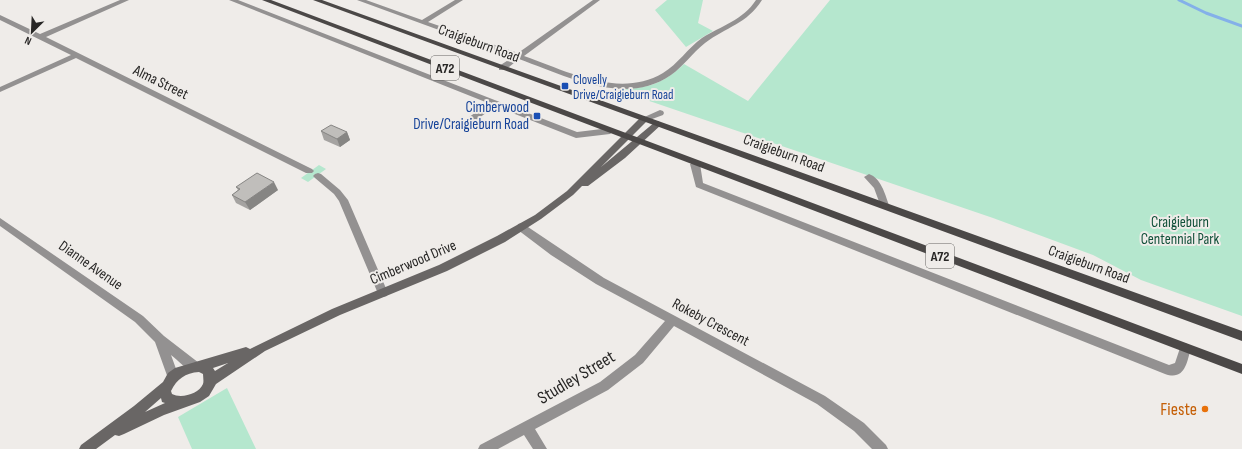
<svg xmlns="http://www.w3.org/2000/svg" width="1242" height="449" viewBox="0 0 1242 449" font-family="'Sofia Sans Condensed',sans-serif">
	<rect width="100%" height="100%" fill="#efece9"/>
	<path fill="#b5e7ce" d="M667 0H703L698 23 713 31 686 47 655 10Z
		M830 0H1242V316L1141 280 1093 255 993 218 617 90C646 88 662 85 684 64L748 101Z
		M319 165 326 169 308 182 301 178Z
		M227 388 256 449H192L178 417Z"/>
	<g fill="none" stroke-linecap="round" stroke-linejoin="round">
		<path stroke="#84b0e9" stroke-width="3" d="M1179 0 1206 13 1242 26"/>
		<path fill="#939191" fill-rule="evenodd" d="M120 0H129L46 37 312 169 314 171 312 173H306L76 58 0 92V87L71 55 0 20V15L40 34Z
			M229 0H238L577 132 610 128 614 131 610 134 576 138 495 106 466 128H460L459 126 460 124 488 103Z
			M357 0H366L422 20 455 0H463L428 22 518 53 593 0H600L524 56C567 71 619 99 663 73 678 64 688 48 702 38 721 26 743 20 756 0H762C747 24 726 27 705 43 692 53 684 66 671 75 625 107 566 76 519 59L505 70H499V66L513 57Z
			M660 110 663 111 664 113 663 115 644 122 640 119Z
			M695 161 700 164 703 183 1169 365 1175 363 1181 345 1185 343 1189 345 1191 348C1187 362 1185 381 1165 374L696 187 690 164Z
			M318 173 321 174 340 190 348 200 388 293 387 296 383 297 379 296 339 201 334 194 315 178 313 176 315 174Z
			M869 174C881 178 885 194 889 205L887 207 884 208 881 207 874 188 864 177Z
			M0 218 143 316 164 336 199 363 201 367 199 371C189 374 179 361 171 355L179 377 177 381 173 382 169 381 155 342 135 322 0 226Z
			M522 223 604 278 825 396 864 423 886 445 888 449H872L854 431 817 404 674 326 643 363 608 390 535 429 547 449H533L524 435 498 449H478L480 445 600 382 635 355 665 321 596 284 551 255 518 230 517 227 518 224Z"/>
		<path fill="#696665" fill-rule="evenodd" d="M644 116 648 119 647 121 601 167 655 122 658 121 662 124 625 158 588 186H582L573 195 541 219 505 242 447 271 340 315 265 351 216 384 209 396 200 402 164 415 124 434 119 436 115 435 96 449H79L81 445 134 406 163 382 168 373 175 368 246 347 250 349 332 309 439 265 497 236 535 215 567 191 641 117ZM228 363 215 371 213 368ZM199 372 203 374C203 377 204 381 203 384 199 394 181 399 172 394L171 391C177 379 185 373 199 372ZM161 398 162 402 165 403 145 412Z"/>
		<path fill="#4b4847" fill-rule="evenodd" d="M262 0H271L1242 364V374Z
			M313 0H322L1242 331V341Z"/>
	</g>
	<path fill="#a5a3a1" d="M321 131 347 132 350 140 340 147 324 140Z
		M236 187 278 190 250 210 236 203 232 195 238 190Z"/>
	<path fill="#868583" d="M347 132 350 140 340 147 337 139Z
		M274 182 278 190 250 210 245 202Z"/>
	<path fill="#c0bebb" stroke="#868583" d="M331 125 347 132 337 139 321 131Z
		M257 173 274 182 245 202 232 195 240 189 236 187Z"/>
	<g fill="#1a4fb4" stroke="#efece9" stroke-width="1.5">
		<rect x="561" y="82" width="8" height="8" rx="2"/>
		<rect x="533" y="112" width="8" height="8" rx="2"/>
	</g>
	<circle fill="#e8710a" stroke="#efece9" stroke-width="1.5" cx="1205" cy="409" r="4"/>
	<g text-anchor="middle" stroke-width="4" stroke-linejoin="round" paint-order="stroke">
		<g font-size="13" fill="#164399" stroke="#efece9" text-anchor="start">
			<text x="573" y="84">Clovelly<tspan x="573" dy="15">Drive/Craigieburn Road</tspan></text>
		</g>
		<g fill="#efece9" stroke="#646260" stroke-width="1">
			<rect x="431" y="56" width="28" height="24" rx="3"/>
			<rect x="926" y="244" width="28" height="24" rx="3"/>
		</g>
		<g font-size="14" font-weight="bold" fill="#282726">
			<text x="445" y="73">A72</text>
			<text x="940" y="261">A72</text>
		</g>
		<g font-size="15" fill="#282726" stroke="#efece9">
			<text transform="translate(479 43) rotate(20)" y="5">Craigieburn Road</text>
			<text transform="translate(161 82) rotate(26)" y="5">Alma Street</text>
			<text transform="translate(784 153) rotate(20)" y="5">Craigieburn Road</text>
			<text transform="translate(413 262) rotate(-23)" y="5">Cimberwood Drive</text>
			<text transform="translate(1089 264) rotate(20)" y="5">Craigieburn Road</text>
			<text transform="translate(91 265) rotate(35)" y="5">Dianne Avenue</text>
			<text transform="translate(711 322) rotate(28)" y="5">Rokeby Crescent</text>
		</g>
		<g font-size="15" fill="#164399" stroke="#efece9" text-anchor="end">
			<text x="529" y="112">Cimberwood<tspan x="529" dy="17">Drive/Craigieburn Road</tspan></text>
		</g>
		<g font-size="15" fill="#105039" stroke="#efece9">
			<text x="1180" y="227">Craigieburn<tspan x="1180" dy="17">Centennial Park</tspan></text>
		</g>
		<g font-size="18" fill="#282726" stroke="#efece9">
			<text transform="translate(576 377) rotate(-31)" y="6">Studley Street</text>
		</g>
		<g font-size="18" fill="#c56008" stroke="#efece9" text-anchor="end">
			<text x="1197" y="415">Fieste</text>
		</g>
	</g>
	<g transform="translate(32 32) rotate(204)" stroke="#efece9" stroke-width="3" paint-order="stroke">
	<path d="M0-3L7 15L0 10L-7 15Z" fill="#282726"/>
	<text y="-6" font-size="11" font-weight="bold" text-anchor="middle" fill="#282726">N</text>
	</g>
</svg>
